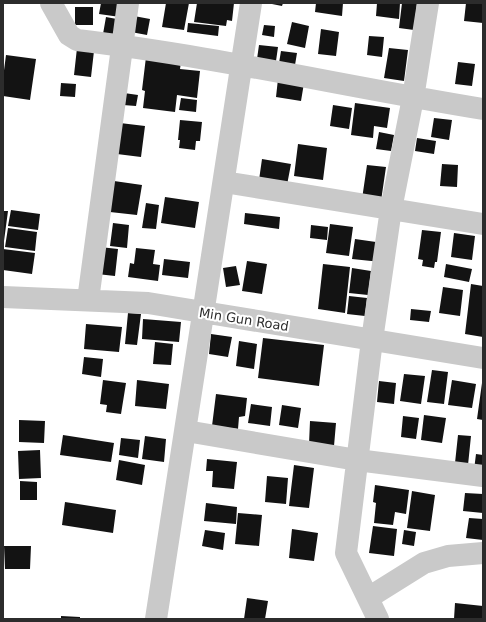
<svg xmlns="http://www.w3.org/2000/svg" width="486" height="622" viewBox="0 0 486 622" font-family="'DejaVu Sans',sans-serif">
	<rect width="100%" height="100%" fill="#fff"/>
	<path fill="#131313" d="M101 3H122L120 17 99 14Z
		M166 3H189L184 30 162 27Z
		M197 3H234L232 21 227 20 226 26 194 22Z
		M267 3H283L282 6Z
		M316 3H343L342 16 315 12Z
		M377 3H400L399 19 376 16Z
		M402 3H417L414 30 399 28Z
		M466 3H483V23L464 21Z
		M75 7H93V25H75Z
		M134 16 150 19 147 35 131 32Z
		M106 17 122 20 119 37 103 34Z
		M292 22 309 26 305 48 287 44Z
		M188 23 219 26 218 36 187 32Z
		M264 25 275 26 274 37 262 35Z
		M321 29 339 32 336 56 318 54Z
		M369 36 384 37 382 57 367 55Z
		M259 45 278 47 276 61 257 59Z
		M77 48 94 51 91 77 74 75Z
		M389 48 408 50 404 81 384 78Z
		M281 51 297 53 295 65 279 63Z
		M6 55 36 59 30 100 3 96V78Z
		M146 57 181 62 180 69 200 71 197 98 177 95 175 112 143 108 145 91 142 90Z
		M458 62 475 64 472 86 455 84Z
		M278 79 304 83 301 101 276 97Z
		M61 83 76 84 75 97 60 96Z
		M124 93 138 95 136 106 123 105Z
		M181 98 197 100 196 112 179 110Z
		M355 103 390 108 387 128 374 126 373 138 351 135Z
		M333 105 352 108 349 129 330 126Z
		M434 118 452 120 449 140 431 137Z
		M180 120 202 122 200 141H196L195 150 179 148 180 140H178Z
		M120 123 145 126 141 157 117 154Z
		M379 132 394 135 391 151 376 149Z
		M417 138 436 141 434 154 415 151Z
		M298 144 327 148 323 180 294 176Z
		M262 159 291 164 287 185 259 180Z
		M442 164 458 165 457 187 440 186Z
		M367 165 386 167 381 201 362 199Z
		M114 181 142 185 137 215 110 212Z
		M165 197 199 202 195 228 161 223Z
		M146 203 159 205 156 229 142 228Z
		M11 210 40 214 38 230 8 226Z
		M3 211H8L4 241H3Z
		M245 213 280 217 279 229 244 224Z
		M113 223 129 225 127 248 110 246Z
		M330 224 353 227 349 256 326 253Z
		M311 225 328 227 327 240 310 238Z
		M8 228 37 232 35 251 5 247Z
		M422 230 441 232 437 262H435L434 268 422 266 423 260 418 259Z
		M454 233 475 236 472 260 451 257Z
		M355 239 383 243 381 262 352 259Z
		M100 247 118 249 115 276 97 274Z
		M136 248 155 250 153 264 160 265 158 281 128 277 130 263 134 264Z
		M3 249 35 253 32 274 3 270Z
		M164 259 190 262 188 278 162 275Z
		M247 261 267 264 262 294 242 291Z
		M323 264 350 267 345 313 318 309Z
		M446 264 472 269 469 282 444 277Z
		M236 266 240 285 226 287 223 268Z
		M352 268 371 271 368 295 349 293Z
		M471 284 483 286V337L465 334Z
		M443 287 463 290 460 316 439 313Z
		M349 296 367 298 365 316 347 314Z
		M411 309 431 311 429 322 410 320Z
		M128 313 141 314 137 345 125 344Z
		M143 319 181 322 179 342 142 339Z
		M86 324 122 327 119 352 84 349Z
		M211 334 232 337 228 357 209 354Z
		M263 338 324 345 319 386 258 378Z
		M239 341 257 344 254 369 236 366Z
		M155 342 173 344 171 365 153 364Z
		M84 357 103 359 101 377 82 374Z
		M432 370 448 372 444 404 427 402Z
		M404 374 425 376 421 404 400 401Z
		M103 380 126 383 121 414 106 412 107 405 100 404Z
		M137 380 169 384 166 409 135 406Z
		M452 380 476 384 472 408 448 405Z
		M379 381 396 383 394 404 377 402Z
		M482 383H483V420L477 419Z
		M216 394 247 398 245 416 239 417 238 429 212 426Z
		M251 404 272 407 270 426 248 423Z
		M282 405 301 408 298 428 279 425Z
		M424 415 446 418 442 443 421 440Z
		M403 416 419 418 416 439 401 437Z
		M19 420 45 421 44 443 19 442Z
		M310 421 336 423 334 446 309 444Z
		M63 435 114 443 111 462 60 455Z
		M458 435 471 436 468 465 455 463Z
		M145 436 166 439 164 462 142 459Z
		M121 438 140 440 138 458 119 455Z
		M40 450 41 478 19 479 18 451Z
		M476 454 483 455V471L474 470Z
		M207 459 237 462 234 489 212 487 213 471H206Z
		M119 460 145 465 142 485 116 480Z
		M294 465 314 468 309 508 289 506Z
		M267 476 288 478 286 504 265 502Z
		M20 481 37 482V500H20Z
		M375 485 409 490 406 514 395 512 393 525 374 523 376 503 373 502Z
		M412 491 435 495 430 531 407 528Z
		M465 493 483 494V513L463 511Z
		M65 502 116 510 113 533 62 525Z
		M206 503 237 507 236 524 204 521Z
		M238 513 262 515 259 546 235 544Z
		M469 518 483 519V540L466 538Z
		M373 526 397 529 394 556 369 553Z
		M292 529 318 533 314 561 289 558Z
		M205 530 225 533 223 550 202 546Z
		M404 530 416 532 414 546 402 544Z
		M4 546H31L30 569H5Z
		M247 598 268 601 265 619H244Z
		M455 603 483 606V619H454Z
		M61 616 80 617V619H61Z"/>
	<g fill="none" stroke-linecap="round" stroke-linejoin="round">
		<path stroke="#c9c9c9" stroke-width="22" d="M51 3 69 35 77 40C214 56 347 87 483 109
			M224 182 483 224
			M3 297 148 303 483 358
			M88 300 128 3
			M186 431 357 460 483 476
			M368 598 424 563 448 556 483 553
			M156 619 251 3
			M378 619 346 553 372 340 391 209 413 98 428 3"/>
	</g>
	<g text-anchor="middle" stroke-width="4" stroke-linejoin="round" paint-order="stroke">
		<g font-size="13" fill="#2c2c2c" stroke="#fff">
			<text transform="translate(244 319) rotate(9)" y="5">Min Gun Road</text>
		</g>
	</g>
	<rect width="486" height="622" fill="none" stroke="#2c2c2c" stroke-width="8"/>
</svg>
